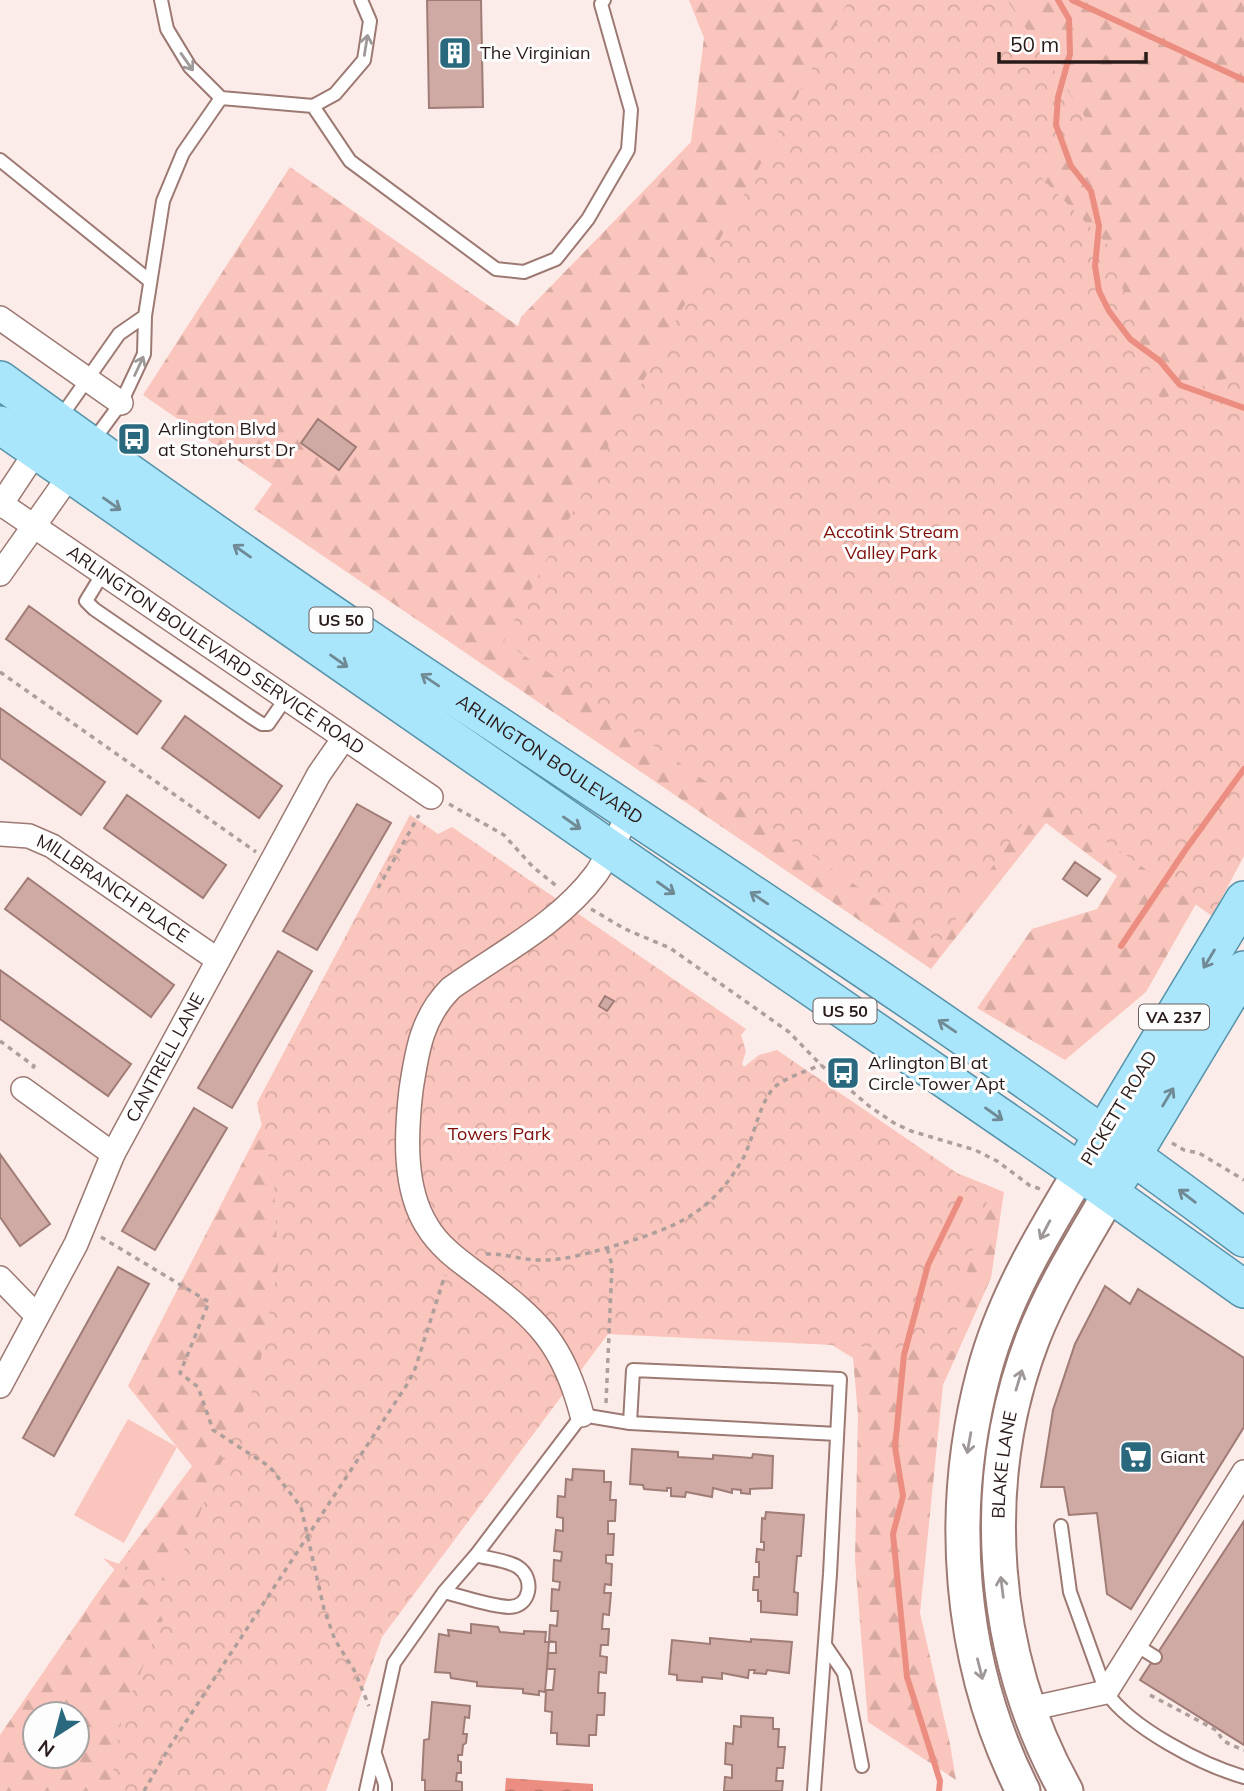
<svg xmlns="http://www.w3.org/2000/svg" width="1244" height="1791" viewBox="0 0 1244 1791" font-family="Mulish,sans-serif">
	<defs>
		<pattern id="forest-firs" width="22" height="20" patternUnits="userSpaceOnUse" patternTransform="scale(1.75)"><rect width="22" height="20" fill="#fac5bc"/><path d="M5 1l3.5 6h-7zM16 11l3.5 6h-7z" fill="#d6a9a1"/></pattern>
		<pattern id="park-crowns" width="20" height="18" patternUnits="userSpaceOnUse" patternTransform="scale(1.75)"><rect width="20" height="18" fill="#fac5bc"/><path d="M2 6a3 3 0 1 1 6 0M12 15a3 3 0 1 1 6 0" fill="none" stroke="#d6a9a1"/></pattern>
		<pattern id="water-waves" width="16" height="10" patternUnits="userSpaceOnUse" patternTransform="scale(1.75)"><rect width="16" height="10" fill="#eb8e81"/><path d="M0 5q4-4 8 0t8 0" fill="none" stroke="#be7369"/></pattern>
	</defs>
	<rect width="100%" height="100%" fill="#fcece9"/>
	<path fill="#fac5bc" d="M128 1419 177 1447 124 1543 74 1515Z"/>
	<path fill="url(#forest-firs)" fill-rule="evenodd" d="M689 0H1244V825L1222 858 1146 992 1065 1060 977 1008 1032 929 1097 909 1117 876 1046 823 931 969 254 509 272 484 143 395 290 167 518 326 521 317 691 142 704 38Z
		M410 815 580 931 579 1336 407 1562 321 1791H0V1735L103 1585 192 1466 128 1386 293 1064ZM35 1714H77V1756H35Z
		M752 1060 830 1091 952 1171 1004 1192 991 1278 943 1385 920 1613 950 1744 956 1780 868 1722 855 1560 858 1415 853 1358 773 1309 723 1136Z"/>
	<path fill="url(#park-crowns)" d="M849 0H1007L1093 129 1039 175 1108 245 1160 399 1244 373V856L1212 916 1042 796 939 943 503 641Z
		M410 815 438 834 452 827 746 1029 741 1035 746 1051 742 1064 744 1067 759 1055 777 1050 989 1195 968 1267 953 1351 608 1334 382 1637 326 1791H110L122 1717 163 1619 103 1558 170 1583 257 1379 278 1267 274 1182 257 1103Z"/>
	<path fill="url(#water-waves)" d="M506 1778 593 1784V1791H505Z"/>
	<g fill="none" stroke-linecap="round" stroke-linejoin="round">
		<path stroke="#eb8e81" stroke-width="6" d="M1058 0 1069 19 1070 54 1058 97 1056 125 1071 166 1091 191 1099 226 1095 266 1099 291 1109 311 1130 339 1160 361 1180 385 1244 408
			M1072 0 1244 80
			M1121 946 1186 849 1244 769
			M939 1791 940 1781 907 1677 893 1534 903 1496 895 1447 904 1355 928 1265 960 1199"/>
	</g>
	<path fill="#cfa9a3" stroke="#a07c76" stroke-width="2" d="M427 0H481L483 107 429 108Z
		M318 419 356 447 339 470 301 443Z
		M29 606 161 701 137 734 6 639Z
		M0 708 105 782 81 815 0 758Z
		M185 716 282 786 259 818 162 748Z
		M127 795 226 865 203 898 104 828Z
		M357 804 391 823 317 950 283 931Z
		M1075 862 1100 879 1087 896 1063 879Z
		M28 878 174 985 151 1017 5 909Z
		M278 951 312 971 232 1108 198 1088Z
		M0 970 131 1064 108 1096 0 1019Z
		M605 996 614 1001 607 1011 599 1006Z
		M194 1108 227 1128 155 1250 122 1231Z
		M0 1154 50 1224 20 1246 0 1217Z
		M118 1267 149 1284 54 1456 23 1438Z
		M1105 1286 1130 1304 1138 1289 1244 1358V1427L1131 1609 1107 1594 1097 1513 1069 1515 1064 1487H1041L1053 1410 1075 1344Z
		M632 1449 678 1452V1457L713 1459V1455L752 1458 753 1454 773 1456 772 1488 750 1489V1494L741 1493V1490L732 1489V1493L713 1488 712 1497 686 1492 685 1497 671 1496V1488H667V1491L644 1489 643 1485 630 1484Z
		M573 1469 604 1471V1482H611L610 1500H616L615 1521H608V1534H614L613 1555H606V1563L612 1564 611 1585 605 1584 604 1593H611L609 1615 603 1614 602 1629H609L608 1645H601L600 1656 607 1657 606 1673 599 1672 598 1693H605L604 1715H597L596 1735H589V1746L557 1744V1733H551L552 1712 545 1711 546 1690H553L555 1669H547L548 1653H556V1642L549 1641 550 1625 557 1626 558 1611H551L552 1589 559 1590 560 1582 553 1581 554 1560 561 1561 562 1552 554 1551 556 1530 563 1531V1518L557 1517 558 1496 565 1497 566 1479 572 1480Z
		M766 1512 804 1515 801 1556H797L794 1592 798 1593 797 1615 761 1612V1601H758V1590H753L754 1577H759V1562H756L757 1549 764 1550V1542H761L762 1518 765 1519Z
		M1244 1521V1745L1140 1680Z
		M471 1624 498 1627 500 1632 524 1634V1631L546 1632 545 1642H549L545 1692 539 1691V1695L523 1693V1689L477 1686V1682L451 1678 450 1673 435 1672 439 1634 449 1636 448 1630 471 1633Z
		M710 1638 751 1642V1639L792 1642 789 1673 767 1670 766 1674 754 1673 755 1670H749L748 1678 722 1673V1679L702 1677V1682L677 1680V1675L669 1674 672 1640 710 1644Z
		M432 1702 470 1706 469 1718 465 1717 463 1734H467L466 1743 463 1745 462 1755H458V1761L461 1762V1773H457L456 1781 462 1782V1791H425V1780H422L424 1740 429 1739Z
		M741 1716 773 1718V1729H779L778 1747H785L783 1768H777L776 1781H783L782 1791H724L725 1777 732 1778V1765L725 1764 726 1743 733 1744 734 1726 741 1727Z"/>
	<g fill="none" stroke-linecap="round" stroke-linejoin="round">
		<defs>
			<path id="service" d="M161 0 167 29 190 67 221 98 313 106 335 94 364 60 370 21 361 0
				M313 106 350 161 496 269 524 272 556 259 588 219 628 150 631 110 601 4 604 0
				M0 160 150 281
				M60 418 119 334 145 316
				M93 441 121 403 144 354 145 316 163 201 183 153 221 98
				M103 573 86 601 94 609 251 717 262 724H268L286 698
				M630 1423 633 1370 840 1379 830 1574 814 1791
				M1061 1526 1070 1592 1106 1692C1131 1728 1202 1765 1244 1777
				M444 1592C465 1597 488 1606 509 1607 531 1607 535 1578 518 1567 507 1560 489 1559 476 1555
				M825 1645 844 1673 862 1766
				M1136 1645 1155 1657
				M375 1754 385 1784V1791
				M366 1791 394 1663 444 1592 476 1555 582 1415 630 1423 837 1434"/>
			<g id="minor">
				<path d="M0 318 121 403"/>
				<path id="s1" d="M0 503 431 797"/>
				<path d="M0 506 43 441"/>
				<path d="M0 574 77 465"/>
				<path id="s2" d="M0 834 29 836 52 846 218 960"/>
				<path d="M23 1089 113 1154"/>
				<path d="M0 1278 37 1316"/>
				<path id="s3" d="M0 1386 76 1244 113 1154 319 774 344 738"/>
				<path d="M582 1415C563 1343 538 1320 481 1277 461 1262 440 1248 427 1226 403 1188 406 1133 411 1090 417 1050 422 1017 451 988 500 953 559 924 596 874 609 855 619 832 630 812"/>
				<path d="M1029 1709 1106 1692 1244 1472"/>
			</g>
			<g id="secondary">
				<path d="M1023 1791C958 1663 947 1510 984 1372 1003 1300 1042 1235 1080 1172"/>
				<path id="s4" d="M1066 1791C990 1656 977 1483 1033 1338 1053 1287 1083 1240 1110 1193"/>
			</g>
			<g id="primary">
				<path id="s5" d="M0 380C123 469 247 557 373 642 665 838 963 1027 1244 1238"/>
				<path d="M0 425 610 849 1080 1172 1244 1289"/>
				<path d="M1092 1153 1244 900"/>
				<path d="M1120 1176 1244 970"/>
			</g>
		</defs>
		<use href="#service" stroke="#9d7973" stroke-width="16"/>
		<use href="#minor" stroke="#9d7973" stroke-width="26"/>
		<use href="#secondary" stroke="#9d7973" stroke-width="37"/>
		<use href="#primary" stroke="#5693aa" stroke-width="40"/>
		<path stroke="#ae9f9c" stroke-width="3.5" stroke-dasharray="5 5" stroke-linecap="butt" d="M0 672 256 852
			M449 804 504 835 533 867 559 888
			M378 888 419 815
			M591 909 625 929 670 948 789 1032 821 1065 869 1106 894 1123 911 1131 975 1150 997 1161 1029 1185 1040 1189
			M0 1041 34 1066 31 1071
			M1172 1143 1184 1150 1199 1153 1244 1180
			M101 1237 209 1302 180 1373 198 1387 213 1430 270 1467 301 1507 324 1609 335 1640 354 1670 369 1706
			M486 1254C503 1253 521 1260 539 1260 565 1261 592 1252 617 1245 674 1228 709 1215 741 1162 754 1141 759 1099 777 1085 790 1076 806 1071 821 1065
			M606 1403 612 1265 607 1248
			M1150 1695 1218 1731C1221 1743 1234 1746 1244 1750
			M144 1791 170 1746 408 1383 415 1369 445 1275"/>
		<use href="#service" stroke="#fff" stroke-width="12"/>
		<use href="#minor" stroke="#fff" stroke-width="23"/>
		<use href="#secondary" stroke="#fff" stroke-width="33"/>
		<use href="#primary" stroke="#a9e5fb" stroke-width="37"/>
	</g>
	<defs><path id="oneway-shaft" d="M-6 0H5M1.5-3L5.5 0L1.5 3" fill="none" stroke-width="1.6" stroke-linecap="round" stroke-linejoin="round" transform="scale(1.75)"/></defs>
	<g stroke="#9f9898">
		<use href="#oneway-shaft" transform="translate(366 45) rotate(-81)"/>
		<use href="#oneway-shaft" transform="translate(187 62) rotate(55)"/>
		<use href="#oneway-shaft" transform="translate(139 366) rotate(-65)"/>
		<use href="#oneway-shaft" transform="translate(1045 1230) rotate(118)"/>
		<use href="#oneway-shaft" transform="translate(1019 1380) rotate(-73)"/>
		<use href="#oneway-shaft" transform="translate(969 1443) rotate(100)"/>
		<use href="#oneway-shaft" transform="translate(1002 1587) rotate(-97)"/>
		<use href="#oneway-shaft" transform="translate(980 1669) rotate(76)"/>
	</g>
	<g stroke="#6f8a95">
		<use href="#oneway-shaft" transform="translate(112 504) rotate(35)"/>
		<use href="#oneway-shaft" transform="translate(242 551) rotate(-145)"/>
		<use href="#oneway-shaft" transform="translate(339 661) rotate(35)"/>
		<use href="#oneway-shaft" transform="translate(430 680) rotate(-146)"/>
		<use href="#oneway-shaft" transform="translate(572 823) rotate(35)"/>
		<use href="#oneway-shaft" transform="translate(666 888) rotate(35)"/>
		<use href="#oneway-shaft" transform="translate(759 898) rotate(-146)"/>
		<use href="#oneway-shaft" transform="translate(1209 959) rotate(121)"/>
		<use href="#oneway-shaft" transform="translate(947 1026) rotate(-146)"/>
		<use href="#oneway-shaft" transform="translate(1168 1097) rotate(-59)"/>
		<use href="#oneway-shaft" transform="translate(994 1114) rotate(35)"/>
		<use href="#oneway-shaft" transform="translate(1187 1196) rotate(-143)"/>
	</g>
	<defs>
		<symbol id="building-square" viewBox="-11 -11 22 22"><rect x="-9" y="-9" width="18" height="18" rx="4" fill="#2a687e" stroke="#fdfdfd"/><path d="M-4-6H4V6H1V3H-1V6H-4ZM-2.5-4.3h1.7v1.8h-1.7ZM.8-4.3h1.7v1.8H.8ZM-2.5-1h1.7V.8h-1.7ZM.8-1h1.7V.8H.8Z" fill="#fff"/></symbol>
		<symbol id="bus-square" viewBox="-11 -11 22 22"><rect x="-9" y="-9" width="18" height="18" rx="4" fill="#2a687e" stroke="#fdfdfd"/><path d="M-5-6H5V4H4V6H2V4H-2V6H-4V4H-5ZM-3.5-4V0h7V-4ZM-3.5 1.2v1.5H-2V1.2ZM2 1.2v1.5H3.5V1.2Z" fill="#fff"/></symbol>
		<symbol id="supermarket-square" viewBox="-11 -11 22 22"><rect x="-9" y="-9" width="18" height="18" rx="4" fill="#2a687e" stroke="#fdfdfd"/><path d="M-6-5.5h2.5l.6 2H6L4.5 2H-2.5L-4.4-4H-6ZM-1.5 3.2a1.3 1.3 0 1 0 .1 0ZM3 3.2a1.3 1.3 0 1 0 .1 0Z" fill="#fff"/></symbol>
	</defs>
	<g fill-rule="evenodd">
		<use href="#building-square" x="436" y="34" width="38" height="38"/>
		<use href="#bus-square" x="115" y="420" width="38" height="38"/>
		<use href="#bus-square" x="824" y="1054" width="38" height="38"/>
		<use href="#supermarket-square" x="1117" y="1438" width="38" height="38"/>
	</g>
	<g text-anchor="middle" stroke-width="6" stroke-linejoin="round" paint-order="stroke">
		<g fill="#fdfdfd" stroke="#695f5d" stroke-width="2">
			<rect x="309.5" y="607.5" width="63" height="25" rx="5"/>
			<rect x="813.5" y="998.5" width="63" height="25" rx="5"/>
			<rect x="1139" y="1004.5" width="70" height="25" rx="5"/>
		</g>
		<g font-size="16" font-weight="bold" fill="#291b19">
			<text x="341" y="626">US 50</text>
			<text x="845" y="1017">US 50</text>
			<text x="1174" y="1023">VA 237</text>
		</g>
		<g font-size="18" fill="#291b19" stroke="#fdfdfd" text-anchor="start">
			<text x="480" y="59">The Virginian</text>
			<text x="158" y="435">Arlington Blvd<tspan x="158" dy="21">at Stonehurst Dr</tspan></text>
			<text x="868" y="1069">Arlington Bl at<tspan x="868" dy="21">Circle Tower Apt</tspan></text>
			<text x="1160" y="1463">Giant</text>
		</g>
		<g font-size="18" fill="#7e0d08" stroke="#fdfdfd">
			<text x="891" y="538">Accotink Stream<tspan x="891" dy="21">Valley Park</tspan></text>
			<text x="499" y="1140">Towers Park</text>
		</g>
		<g font-size="18" fill="#291b19" stroke="#fdfdfd">
			<text dy="6" stroke="none"><textPath href="#s1" startOffset="261">ARLINGTON BOULEVARD SERVICE ROAD</textPath></text>
			<text dy="6" stroke="none"><textPath href="#s5" startOffset="668">ARLINGTON BOULEVARD</textPath></text>
			<text dy="6" stroke="none"><textPath href="#s2" startOffset="128">MILLBRANCH PLACE</textPath></text>
			<text dy="6" stroke="none"><textPath href="#s3" startOffset="368">CANTRELL LANE</textPath></text>
			<text transform="translate(1119 1108) rotate(-59)" y="6">PICKETT ROAD</text>
			<text dy="6" stroke="none"><textPath href="#s4" startOffset="338">BLAKE LANE</textPath></text>
		</g>
	</g>
	<g transform="translate(56 1735) rotate(216)"><circle r="33" fill="#fdfdfd" stroke="#a8a3a2" stroke-width="2"/>
	<path d="M0-5L12 26L0 18L-12 26Z" fill="#2a687e"/>
	<text y="-10" font-size="19" font-weight="bold" text-anchor="middle" fill="#291b19">N</text>
	</g>
	<path d="M999 52v10h147v-10" fill="none" stroke="#291b19" stroke-width="3.5"/>
	<text x="1010" y="52" font-size="21" fill="#291b19" stroke="#fdfdfd" stroke-width="5" paint-order="stroke">50 m</text>
</svg>
